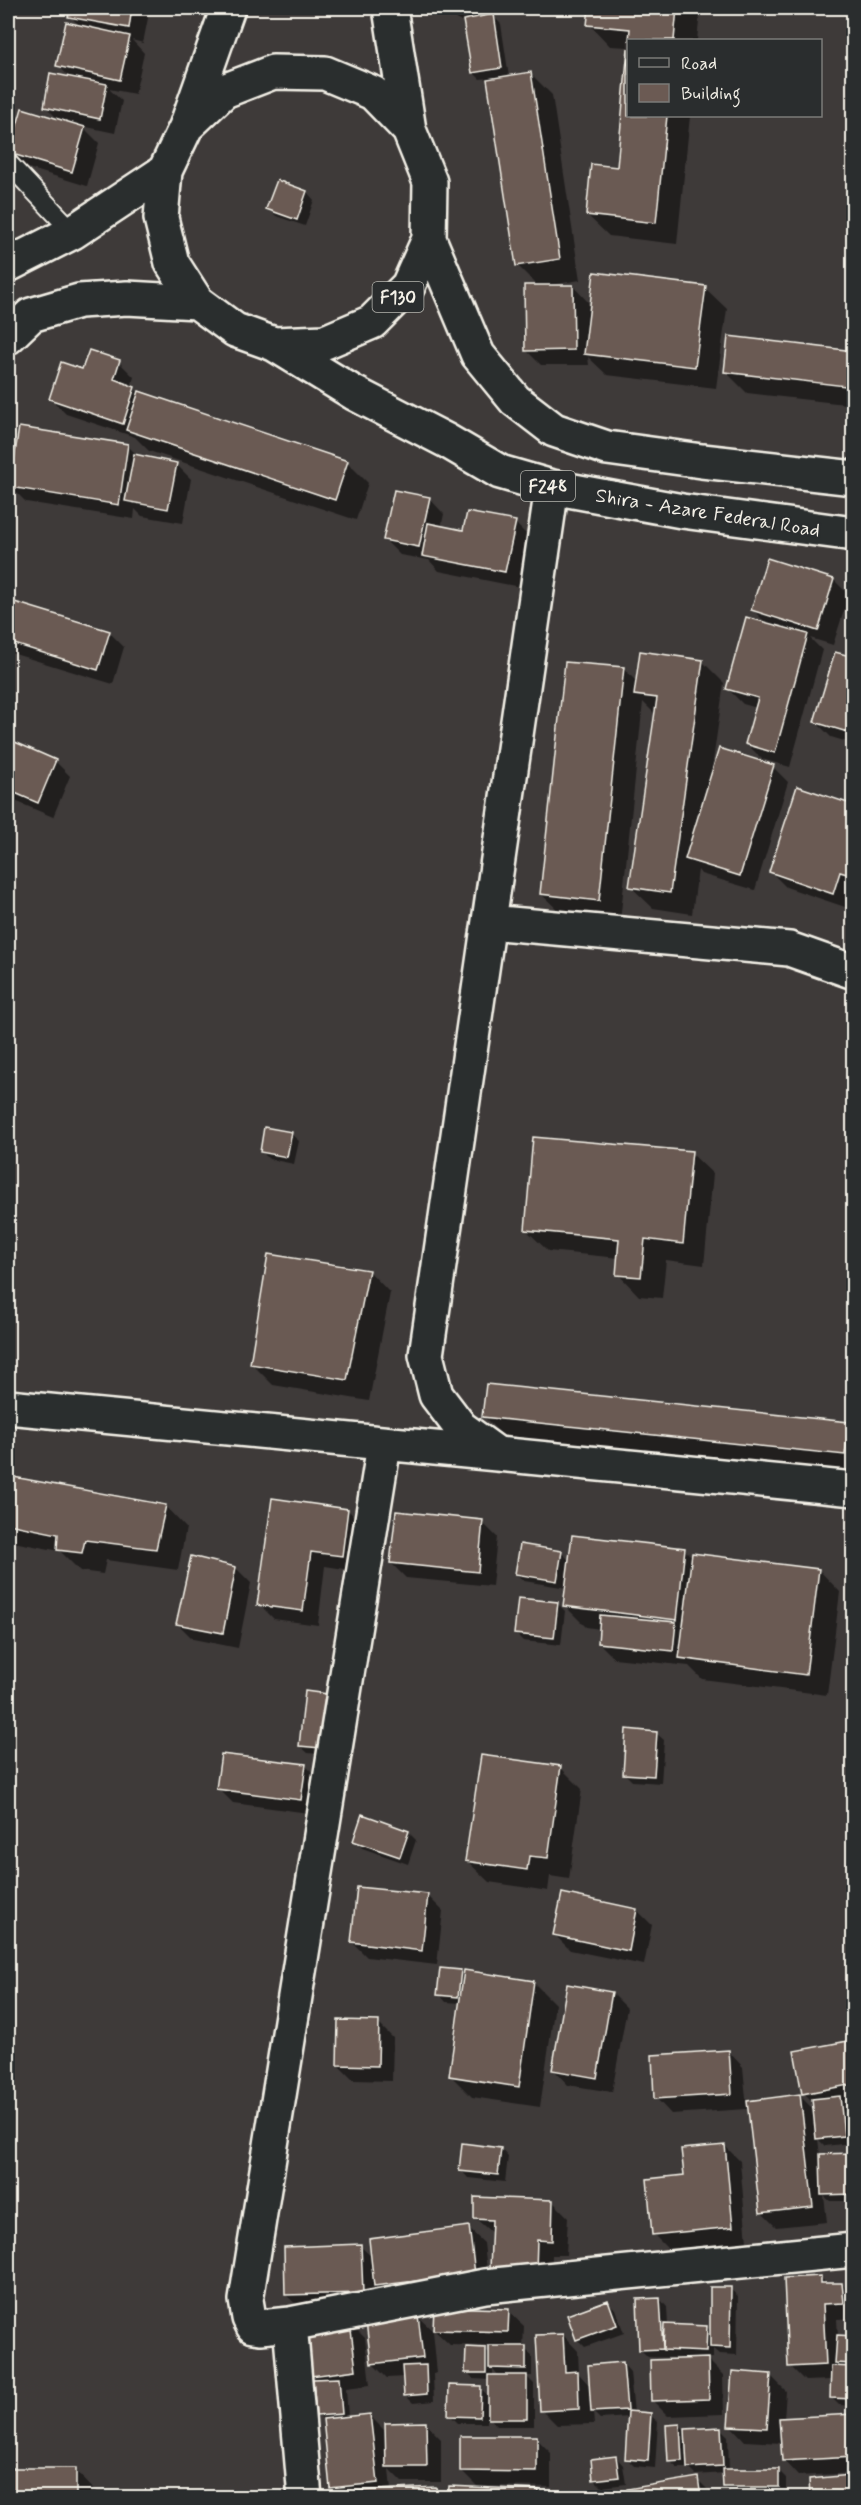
<svg xmlns="http://www.w3.org/2000/svg" width="861" height="2505" viewBox="0 0 861 2505" font-family="Mynerve,sans-serif">
	<rect width="100%" height="100%" fill="#3e3a39"/>
	<filter id="ink" filterUnits="userSpaceOnUse"><feTurbulence type="fractalNoise" baseFrequency=".0167" numOctaves="2"/><feDisplacementMap in="SourceGraphic" scale="12" xChannelSelector="R" yChannelSelector="G"/><feConvolveMatrix kernelMatrix="1 2 1 2 8 2 1 2 1" color-interpolation-filters="sRGB"/></filter>
	<g filter="url(#ink)">
		<path fill="#0007" fill-rule="evenodd" d="M72 8H150L143 43 132 40 144 53 135 94 109 89 122 101 115 133 82 126 99 143 87 186 25 167 10 152 60 121 46 107 71 79 58 65 81 27 70 16Z
			M450 8H499L500 14 492 15 501 24 509 77 531 74 552 95 580 280 551 285V286H573L588 302V316H590L705 288 727 309 716 388 607 375 588 357 589 365H541L526 350 539 287 517 265 489 78 480 79 473 72 465 20 459 21 451 13Z
			M590 8H694L700 13 697 40H628V47L610 46 589 24Z
			M628 64V116H690L677 244 609 236 587 215 618 169Z
			M278 182 307 192 314 200 305 226 276 216 268 208Z
			M854 352V405L747 393 725 371Z
			M119 362 134 377 131 387 139 393 347 462 368 483 356 520 149 451 135 437 66 414 51 399 83 371Z
			M128 446 139 457 176 464 191 479 183 523 142 516 135 509 134 519 26 502 11 487Z
			M429 498 444 514 441 528 464 532 515 523 530 538 520 587 439 571 429 560 400 555 385 540Z
			M768 560 834 580 849 595 833 645 810 638 822 650 790 767 762 759 747 744 757 708 743 704 728 689 767 624 753 610Z
			M8 602 109 632 124 647 113 684 8 652Z
			M854 659V744L831 737 816 722Z
			M703 662 724 683 712 768 773 767 788 782 755 890 701 874 698 870 692 914 653 908 631 887 656 715 643 702 620 922 563 915 541 894 623 668 637 682Z
			M8 741 55 761 70 776 53 817 8 798Z
			M854 806V892L848 908 786 887 771 872Z
			M291 1134 299 1141 294 1164 269 1159 261 1151Z
			M691 1153 713 1174 704 1265 666 1260 662 1298 639 1296 618 1274 619 1258 548 1251 526 1230Z
			M369 1271 390 1293 369 1401 273 1385 252 1364Z
			M484 1417 848 1423 854 1429V1475L505 1438Z
			M8 1478 165 1506 186 1528 178 1570 106 1560 103 1574 80 1571 60 1551 13 1542 8 1536Z
			M348 1510 363 1526 357 1571 325 1566 318 1625 274 1619 259 1604Z
			M482 1522 497 1537 492 1586 406 1578 391 1563Z
			M685 1550 693 1558 819 1570 840 1592 827 1695 702 1679 689 1666 614 1658 599 1643 600 1629 586 1627 565 1606 567 1588 524 1581 516 1574 561 1552 570 1561Z
			M236 1568 251 1583 238 1648 193 1639 178 1624Z
			M557 1603 565 1611 561 1645 523 1641 516 1634Z
			M326 1695 334 1703 328 1755 308 1753 300 1746Z
			M656 1733 664 1740 661 1783 632 1781 624 1773Z
			M223 1755 306 1766 321 1781 316 1814 233 1803 218 1788Z
			M560 1767 582 1789 569 1879 550 1876 548 1891 489 1882 467 1861Z
			M408 1832 416 1840 408 1864 362 1848 355 1840Z
			M428 1896 443 1911 437 1965 367 1957 352 1942Z
			M637 1910 652 1925 644 1965 570 1950 555 1935Z
			M460 1972 465 1977 534 1983 555 2004 540 2107 472 2097 450 2075 461 2003 446 2002 439 1994Z
			M612 1993 627 2008 612 2092 568 2085 553 2069Z
			M378 2023 393 2038 392 2081 353 2080 338 2065Z
			M848 2043 854 2048V2102L847 2103 851 2143 825 2146 818 2139 820 2156 854 2155V2201H830L824 2196 827 2222 776 2227 761 2212 800 2096 815 2111 814 2103 804 2093Z
			M728 2051 743 2067 747 2109 671 2114 656 2098Z
			M725 2146 740 2161 747 2242 668 2249 653 2234 685 2176Z
			M501 2149 508 2157 505 2182 468 2178 461 2170Z
			M553 2202 568 2217 566 2255H552L551 2285 475 2218Z
			M468 2228 484 2243 489 2288 391 2301 376 2286 377 2308 302 2310 286 2295 360 2246 373 2258Z
			M854 2267V2318L837 2319 838 2337 854 2338V2406L839 2405 831 2397 832 2380 805 2381 790 2366 821 2278 828 2285 842 2284 851 2293Z
			M730 2289 738 2296 737 2355 719 2354 713 2349V2358H706L723 2375 724 2414 668 2416 653 2401 687 2358 648 2357 641 2350 660 2299 667 2307 668 2326 707 2327 712 2332Z
			M607 2301 615 2309 624 2333 585 2347 577 2339Z
			M508 2311 524 2326 523 2348 532 2355V2376H526L534 2384V2426H497L487 2415V2423H458L450 2415 480 2388 490 2397V2380L474 2379 467 2372 485 2349 491 2355V2346L450 2345 434 2330ZM493 2369 500 2377H493Z
			M417 2316 433 2331 437 2373 433 2374 434 2401 413 2403 405 2395 404 2377 387 2378 372 2363Z
			M350 2323 365 2338 370 2385 346 2388 348 2418 370 2416 387 2433 426 2424 441 2439V2482H402L389 2469 391 2490 435 2488 445 2498H339L331 2487 325 2422 318 2415V2381L312 2375Z
			M563 2335 578 2351 579 2374 591 2387 623 2364 630 2372 634 2413 650 2415 658 2422 655 2468 634 2466 626 2458 629 2417 600 2419 593 2412 594 2424 557 2425 542 2410Z
			M771 2376 786 2391 784 2419 854 2415V2473L798 2476 783 2460 782 2443 745 2441 730 2425Z
			M680 2425 685 2431 721 2429 728 2436 729 2470H778L786 2478V2494H732L724 2486V2473L696 2475 689 2468H677L670 2461Z
			M536 2438 551 2453V2487L477 2486 462 2471Z
			M616 2457 623 2465 626 2484 602 2487 595 2480Z
			M8 2469 75 2470 102 2498H8Z
			M851 2477 854 2479V2498H812Z
			M697 2479 716 2498H630Z"/>
		<g fill="none" stroke-linecap="round" stroke-linejoin="round">
			<path stroke="#90a19f" stroke-width="12" d="M8 442V441"/>
		</g>
		<path fill="#6b5a53" stroke="#f4f1e8" stroke-width="1.5" d="M70 8H132L129 28 68 17Z
			M449 8H489L450 14Z
			M589 8H677L674 40H629L630 29 587 25Z
			M494 14 502 68 472 73 463 20Z
			M66 22 130 36 120 80 56 66Z
			M628 48V116H667L656 223 586 215 591 164 617 167Z
			M531 72 560 259 516 266 487 79Z
			M50 73 107 84 100 119 44 107Z
			M22 108 85 127 72 172 9 153Z
			M277 180 307 191 297 220 266 209Z
			M594 272 706 286 695 367 584 354Z
			M524 285H573L574 350 525 351Z
			M728 336 854 351V387L724 372Z
			M89 350 120 360 114 379 135 387 123 424 49 399 61 362 82 369Z
			M139 391 348 461 335 500 126 430Z
			M19 427 128 444 119 505 10 487Z
			M134 454 177 463 168 509 125 501Z
			M394 490 430 497 419 547 383 540Z
			M467 512 516 521 505 572 422 556 428 523 463 530Z
			M767 558 834 579 818 631 751 610Z
			M8 600 110 631 98 670 8 642Z
			M746 617 808 634 775 753 745 744 758 698 726 689Z
			M640 651 703 660 670 893 629 887 657 698 634 695Z
			M835 652 854 657V734L814 722Z
			M565 662 624 667 599 901 540 894Z
			M8 739 56 760 38 803 8 790Z
			M719 748 774 765 740 876 685 859Z
			M797 786 854 805V856L847 874 840 872 833 894 769 872Z
			M264 1127 292 1132 287 1157 260 1152Z
			M533 1137 692 1151 683 1244 645 1239 641 1277 616 1275 619 1239 525 1230Z
			M268 1254 369 1270 347 1380 250 1364Z
			M486 1384 849 1422 845 1455 482 1417Z
			M8 1476 166 1505 156 1549 85 1540 82 1553 57 1550 58 1534 8 1524Z
			M272 1498 348 1509 342 1556 311 1552 303 1611 257 1605Z
			M396 1511 483 1520 478 1572 390 1563Z
			M572 1535 685 1548 677 1620 563 1606Z
			M520 1544 562 1551 557 1581 515 1574Z
			M692 1553 819 1569 806 1675 679 1658Z
			M191 1556 236 1567 223 1633 176 1624Z
			M518 1598 558 1602 554 1638 514 1634Z
			M600 1615 676 1622 673 1651 598 1643Z
			M305 1691 327 1694 321 1748 299 1746Z
			M626 1729 657 1732 654 1776 623 1774Z
			M221 1754 306 1764 301 1800 216 1789Z
			M481 1755 561 1766 548 1858 529 1856 527 1870 465 1861Z
			M362 1814 409 1831 400 1857 353 1841Z
			M357 1887 428 1894 422 1951 351 1942Z
			M562 1893 637 1909 629 1951 553 1935Z
			M440 1968 461 1970 458 1997 437 1995Z
			M464 1970 534 1981 519 2087 449 2076Z
			M567 1984 612 1992 597 2078 552 2070Z
			M338 2020 379 2021 378 2066 337 2065Z
			M848 2041 854 2084 802 2094 794 2051Z
			M729 2050 732 2094 654 2099 652 2055Z
			M800 2094 813 2207 760 2213 747 2101Z
			M840 2096 844 2136 816 2139 812 2099Z
			M462 2143 501 2148 498 2175 459 2171Z
			M725 2145 733 2227 652 2235 647 2179 684 2175 681 2149Z
			M854 2153V2194L821 2195 820 2154Z
			M474 2197 553 2200 552 2241 537 2240 536 2271 490 2269 492 2220 474 2219Z
			M469 2226 475 2274 374 2286 369 2239Z
			M361 2244 363 2293 285 2295 284 2247Z
			M850 2266H854V2299H849Z
			M821 2276V2283H842L844 2303 823 2304 826 2365 788 2367 784 2278Z
			M710 2287H731L730 2348 710 2347Z
			M660 2298 663 2349 639 2350 637 2299Z
			M608 2300 617 2325 576 2340 567 2315Z
			M434 2307 509 2309 508 2332 433 2330Z
			M418 2315 423 2358 371 2364 366 2321Z
			M350 2322 356 2370 311 2376 305 2327Z
			M664 2324 707 2326 706 2352 663 2350Z
			M563 2334 565 2372 578 2371 579 2409 540 2411 536 2335Z
			M837 2335 854 2336V2364L835 2363Z
			M489 2346H526V2369L489 2368Z
			M466 2347 486 2348V2373H465Z
			M708 2358 709 2399 651 2401 650 2360Z
			M623 2362 627 2410 591 2412 588 2365Z
			M426 2365 427 2394 404 2396 402 2366Z
			M831 2366 854 2367V2399L830 2398Z
			M732 2371 771 2374 767 2428 728 2426Z
			M488 2375H527V2419H488Z
			M339 2378 342 2414 316 2416 313 2379Z
			M449 2385 481 2386 480 2417 448 2416Z
			M628 2411 651 2413 648 2461 625 2459Z
			M370 2414 378 2483 330 2488 323 2419Z
			M854 2414V2457L782 2461 779 2418Z
			M426 2422 427 2467H386L385 2423Z
			M680 2424 682 2461 668 2462 666 2425Z
			M721 2427 723 2466 687 2468 685 2429Z
			M460 2436H537V2472L460 2471Z
			M616 2456 619 2477 593 2480 591 2459Z
			M8 2468H76V2498H8Z
			M722 2469H779V2487H723Z
			M851 2475 853 2498H810L809 2479Z
			M698 2477 701 2498H628L627 2489Z
			M449 2486 539 2490 538 2498H448Z
			M436 2487 437 2498H338L337 2492Z
			M617 2490 618 2498H547V2496Z"/>
		<g fill="none" stroke-linecap="round" stroke-linejoin="round">
			<defs>
				<path id="service" d="M8 163 73 232"/>
				<path id="minor" d="M552 487 426 1355 436 1395 461 1428 497 1454 854 1489
					M489 922 789 949 854 972
					M8 1407 497 1454
					M384 1445 246 2300 249 2318 253 2326 260 2327 290 2324 485 2286 854 2250
					M290 2324 305 2498"/>
				<path id="primary" d="M228 8 186 127 165 171 161 218 172 263 197 302 235 330 274 344 325 342 372 322 408 286 429 239 430 182 409 130 390 8
					M189 124 224 91 273 72 325 73 373 93 409 130
					M429 239 478 355 515 400 554 430 607 448 702 461 854 478
					M8 265 73 232 165 171
					M8 337 31 315 79 301 127 298 197 302
					M274 344 354 393 447 441 500 472 552 487 682 511 854 534"/>
			</defs>
			<use href="#service" stroke="#f4f1e8" stroke-width="22"/>
			<use href="#minor" stroke="#f4f1e8" stroke-width="38"/>
			<use href="#primary" stroke="#f4f1e8" stroke-width="38"/>
			<use href="#service" stroke="#2a2d2e" stroke-width="18"/>
			<use href="#minor" stroke="#2a2d2e" stroke-width="33"/>
			<use href="#primary" stroke="#2a2d2e" stroke-width="33"/>
		</g>
	</g>
	<g text-anchor="middle" stroke-width="4.5" stroke-linejoin="round" paint-order="stroke">
		<g fill="#2a2d2e" stroke="#b7b6b0" stroke-width="1.5">
			<rect x="372.5" y="282" width="51" height="30" rx="4.5"/>
			<rect x="521" y="471" width="54" height="30" rx="4.5"/>
		</g>
		<g font-size="18" font-weight="bold" fill="#f4f1e8">
			<text x="398" y="303">F130</text>
			<text x="548" y="492">F248</text>
		</g>
		<g font-size="20" fill="#f4f1e8" stroke="#2a2d2e">
			<text transform="translate(708 512) rotate(9)" y="7">Shira - Azare Federal Road</text>
		</g>
	</g>
	<rect width="861" height="2505" fill="none" stroke="#2a2d2e" stroke-width="30"/>
	<rect x="15" y="15" width="831" height="2475" fill="none" stroke="#f4f1e8" stroke-width="2" filter="url(#ink)"/>
	<rect x="627" y="39" width="195" height="78" fill="#2a2d2e" stroke="#7b7b78" stroke-width="1.5"/>
	<rect x="639" y="58" width="30" height="9" fill="#2a2d2e" stroke="#7b7b78" stroke-width="1.5"/>
	<text x="681" y="69" font-size="18" fill="#f4f1e8">Road</text>
	<rect x="639" y="84" width="30" height="18" fill="#6b5a53" stroke="#7b7b78" stroke-width="1.5"/>
	<text x="681" y="99" font-size="18" fill="#f4f1e8">Building</text>
</svg>
